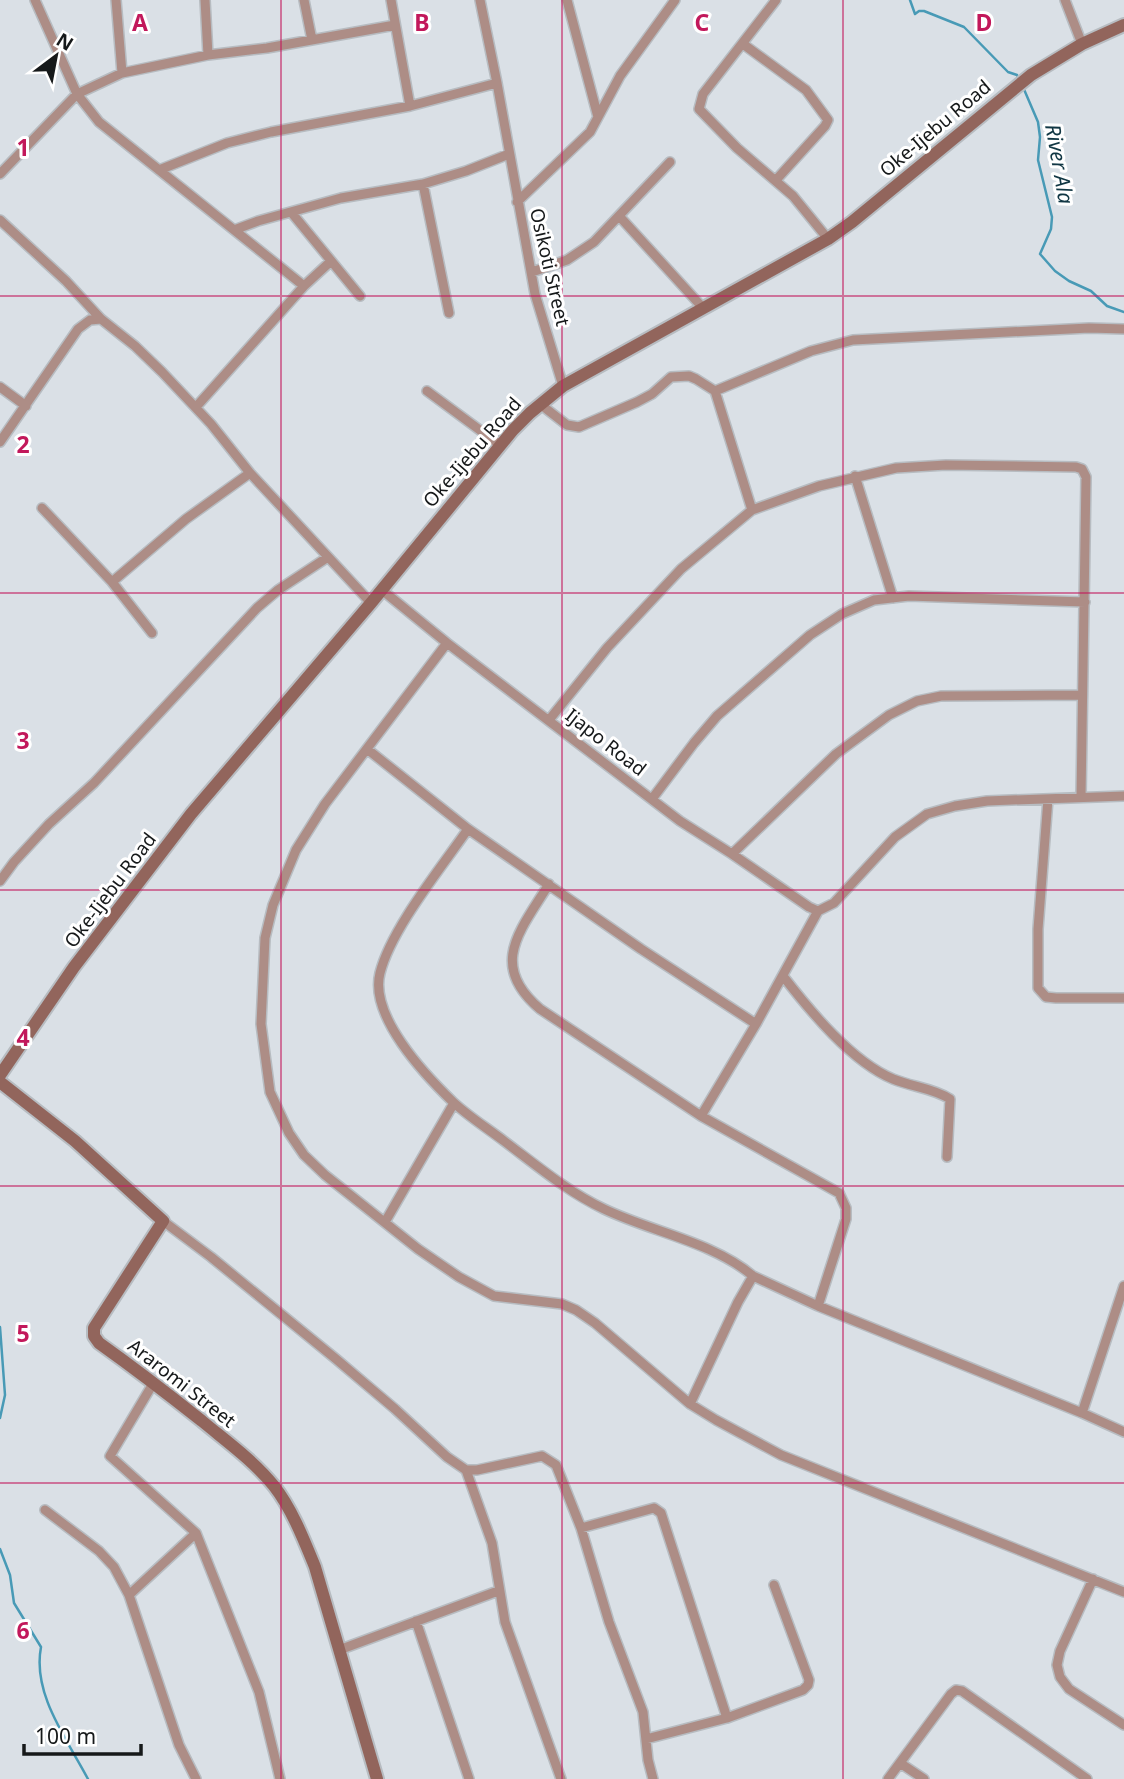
<svg xmlns="http://www.w3.org/2000/svg" width="1124" height="1779" viewBox="0 0 1124 1779" font-family="'Noto Sans',sans-serif">
	<rect width="100%" height="100%" fill="#dae0e6"/>
	<g fill="none" stroke-linecap="round" stroke-linejoin="round">
		<path stroke="#489ab6" stroke-width="2.5" d="M910 0 915 14 919 11H924L964 27 1008 72 1017 75 1018 78
			M1023 87 1038 122 1040 137 1038 160 1052 217 1051 229 1040 254 1055 271 1069 281 1091 291 1107 306 1124 312
			M0 1327 5 1395 0 1418
			M0 1549 10 1575 14 1603 41 1647C32 1694 67 1739 88 1779"/>
		<defs>
			<path id="street" d="M35 0 77 94 99 122 304 286
				M116 0 122 73
				M205 0 208 55
				M304 0 312 40
				M391 0 410 106
				M480 0 497 83
				M567 0 598 117
				M776 0 703 94 699 109 737 148 793 196 828 239
				M1065 0 1082 44
				M743 44 806 90 828 120 825 126 776 180
				M159 170 227 143 271 132 410 106 497 83 535 294 563 386
				M0 174 77 94 122 73 208 55 267 48 395 25
				M423 184 449 313
				M517 202 590 132 620 76 675 0
				M291 212 360 296
				M620 217 703 308
				M0 220 66 281 101 319 135 346 162 372 211 424 250 473 371 603
				M234 230 258 221 341 198 423 184 466 171 509 154
				M532 272 567 260 594 242 670 162
				M0 387 26 406
				M427 391 500 445
				M715 391 811 351 853 340 1089 328 1124 329
				M540 404 567 425 579 427 637 402 652 394 671 377 689 376 696 379 715 391 752 510
				M196 407 304 286 330 262
				M0 442 78 329 90 320 101 319
				M855 476 893 598
				M42 508 112 582
				M382 590 447 643 680 821 732 854 809 907 818 911
				M152 633 112 582 186 519 250 473
				M447 643 325 804 296 850 273 905 265 938 261 1024 270 1092 289 1133 304 1155 325 1175 418 1249 459 1277 494 1296 562 1304 576 1310 595 1323 690 1404 716 1420 781 1455 1124 1592
				M549 720 607 648 681 569 752 510 819 486 896 468 946 465 1076 467 1082 469 1086 477 1081 797
				M367 749 468 829 641 949 756 1024 701 1116
				M652 799 694 743 717 716 810 635 842 614 874 600 909 596 1085 602
				M1048 799 1038 929V988L1046 997 1056 998H1124
				M468 829C441 868 391 929 380 973 369 1016 425 1075 453 1102 468 1116 487 1128 504 1141 536 1165 568 1192 604 1209 652 1232 713 1242 753 1276
				M732 854 836 754 889 715 917 701 941 696 1082 695
				M0 881 14 862 49 824 94 783 257 608 278 590 328 557
				M549 884C520 931 488 965 540 1009L701 1116 839 1193 846 1208V1219L818 1306
				M783 976C810 1011 852 1062 893 1079 912 1087 933 1088 950 1099L947 1157
				M756 1024 818 911 834 903 895 837 927 814 955 806 987 801 1124 796
				M163 1221 211 1257 336 1359 395 1409 447 1457 466 1470H477L542 1456 556 1465 581 1528 609 1622 643 1712 648 1760 653 1779
				M385 1222 454 1103
				M1124 1286 1082 1413 1124 1432
				M154 1382 110 1456 196 1533 259 1692 280 1779
				M690 1404 738 1302 753 1276 818 1306 1082 1413
				M466 1470 492 1543 505 1622 561 1779
				M45 1510 99 1551 114 1567 129 1595
				M581 1528 654 1508 661 1513 727 1718 646 1739
				M196 1533 129 1595 179 1745 196 1779
				M1093 1579 1060 1651 1057 1665 1060 1677 1069 1689 1124 1725
				M416 1621 469 1779
				M339 1650 498 1591
				M727 1718 803 1690 808 1685 809 1680 774 1585
				M900 1763 924 1779
				M888 1779 951 1694 956 1690 962 1691 1087 1779"/>
			<path id="secondary" d="M0 1075 74 967 191 814 371 603 513 430 530 413 563 386 828 239 852 222 1031 75 1082 44 1124 25
				M0 1082 75 1141 163 1221 94 1328V1336L99 1343C134 1368 168 1394 202 1421 226 1441 254 1461 274 1486 292 1509 304 1540 315 1567L377 1779"/>
		</defs>
		<use href="#street" stroke="#b7bcc1" stroke-width="12"/>
		<use href="#secondary" stroke="#b7bcc1" stroke-width="16"/>
		<use href="#street" stroke="#ad8d86" stroke-width="9"/>
		<use href="#secondary" stroke="#92655c" stroke-width="12"/>
	</g>
	<path fill="none" stroke="#c2185b" stroke-width="2" stroke-opacity="0.55" d="M281 0V1779M562 0V1779M843 0V1779M0 296H1124M0 593H1124M0 890H1124M0 1186H1124M0 1483H1124"/>
	<g text-anchor="middle" stroke-width="6" stroke-linejoin="round" paint-order="stroke">
		<g font-size="19" fill="#16191a" stroke="#fff">
			<text transform="translate(935 128) rotate(-40)" y="7">Oke-Ijebu Road</text>
			<text transform="translate(550 267) rotate(77)" y="7">Osikoti Street</text>
			<text transform="translate(472 452) rotate(-49)" y="7">Oke-Ijebu Road</text>
			<text transform="translate(606 742) rotate(38)" y="7">Ijapo Road</text>
			<text transform="translate(110 890) rotate(-53)" y="7">Oke-Ijebu Road</text>
			<text transform="translate(182 1383) rotate(38)" y="7">Araromi Street</text>
		</g>
		<g font-size="21" font-style="italic" fill="#113744" stroke="#fff">
			<text transform="translate(1059 164) rotate(80)" y="7">River Ala</text>
		</g>
	</g>
	<g font-size="23" text-anchor="middle" font-weight="bold" fill="#c2185b" stroke="#fff" stroke-width="6" stroke-linejoin="round" paint-order="stroke">
		<text x="140" y="31">A</text>
		<text x="422" y="31">B</text>
		<text x="702" y="31">C</text>
		<text x="984" y="31">D</text>
		<text x="23" y="156">1</text>
		<text x="23" y="453">2</text>
		<text x="23" y="749">3</text>
		<text x="23" y="1046">4</text>
		<text x="23" y="1342">5</text>
		<text x="23" y="1639">6</text>
	</g>
	<g transform="translate(56 56) rotate(32)" stroke="#ffffff" stroke-width="5" paint-order="stroke">
	<path d="M0-5L12 26L0 18L-12 26Z" fill="#16191a"/>
	<text y="-10" font-size="19" font-weight="bold" text-anchor="middle" fill="#16191a">N</text>
	</g>
	<path d="M24 1744v10h117v-10" fill="none" stroke="#16191a" stroke-width="3.5"/>
	<text x="35" y="1744" font-size="21" fill="#16191a" stroke="#ffffff" stroke-width="5" paint-order="stroke">100 m</text>
</svg>
